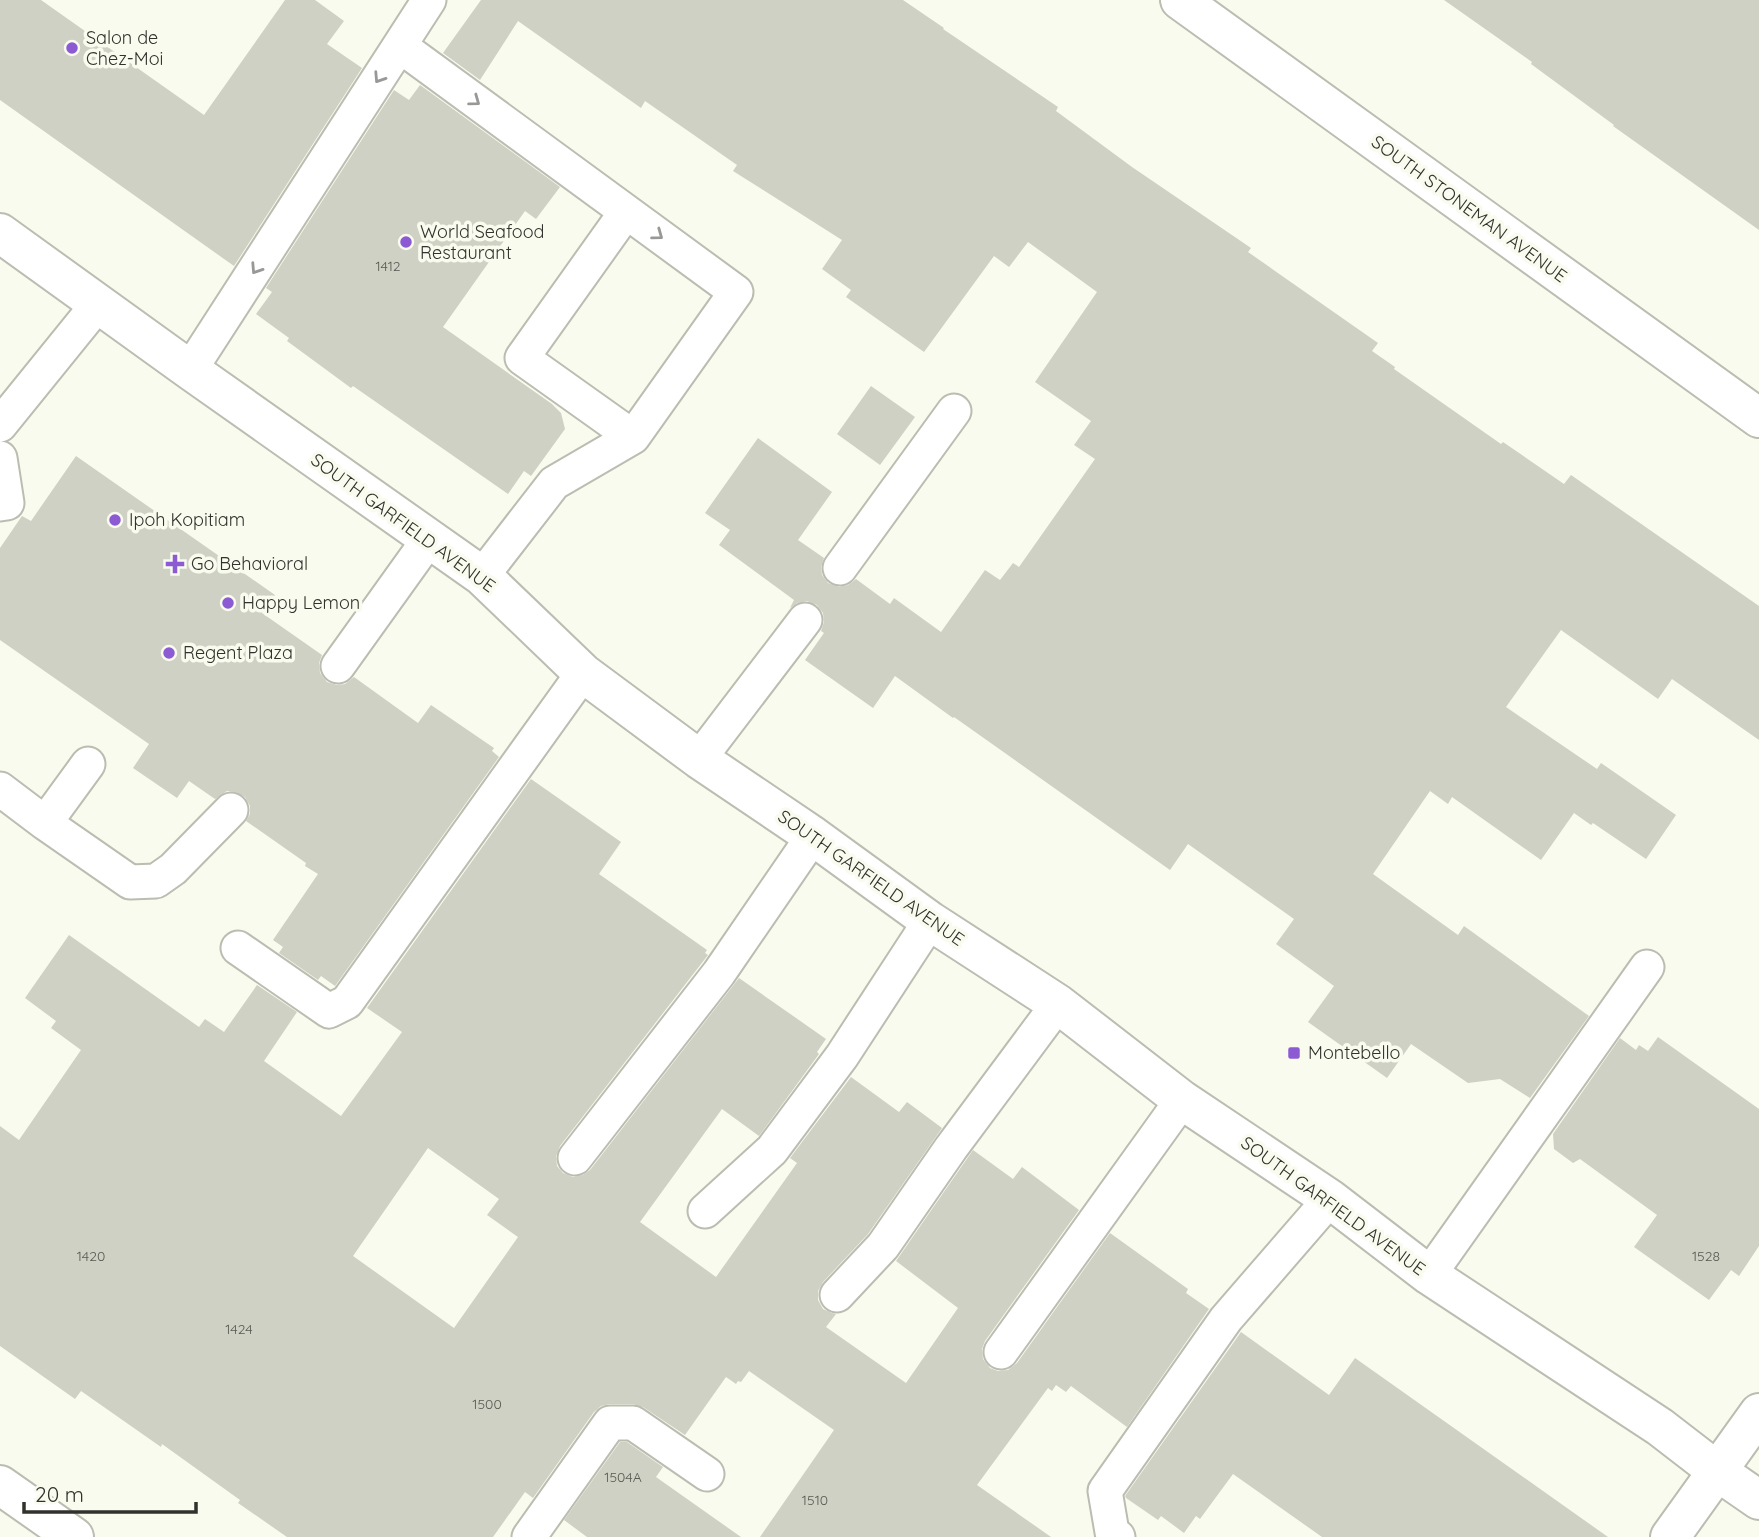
<svg xmlns="http://www.w3.org/2000/svg" width="1759" height="1537" viewBox="0 0 1759 1537" font-family="Quicksand,sans-serif">
	<rect width="100%" height="100%" fill="#f8fbee"/>
	<path fill="#ced1c4" fill-rule="evenodd" d="M0 0H41L204 115 285 0H315L344 21 327 44 362 68 234 266 0 100Z
		M481 0H903L944 28 943 29 1058 107 1056 111 1132 167 1251 248 1248 252 1378 343 1372 351 1395 367 1394 369 1501 444 1503 442 1564 484 1571 475 1759 606V740L1672 679 1658 699 1561 630 1506 707 1597 769 1601 763 1676 815 1646 859 1593 823 1591 825 1574 813 1541 860 1452 797 1448 804 1430 791 1373 874 1458 935 1464 926 1589 1016 1530 1098 1500 1079 1468 1083 1411 1044 1387 1078 1308 1022 1334 986 1276 944 1294 919 1188 844 1170 870 954 717 953 718 895 676 873 708 805 660 824 633 821 631 824 622 823 613 817 605 807 601 797 603 790 608 794 600 719 545 730 530 705 513 758 438 832 492 798 540 824 558 821 567 822 575 828 583 839 587 848 585 856 579 890 604 894 598 941 632 985 570 1000 580 1013 563 1019 567 1095 459 1074 445 1091 421 1035 382 1097 292 1028 242 1009 267 994 256 924 352 846 297 851 290 822 269 842 240 733 171 737 165 645 101 641 108 518 21 480 80 443 53Z
		M1444 0H1759V230L1613 126 1614 125 1531 64 1532 62Z
		M420 85 560 187 536 219 525 211 443 327 552 404 561 413 565 429 531 476 524 471 508 494 353 386 351 388 287 341 289 338 256 314 272 292 266 288 394 90 409 100Z
		M871 386 915 417 880 465 837 434Z
		M76 456 275 595 262 613 322 655 319 663 320 673 327 682 337 685 345 684 354 677 418 723 431 705 494 748 492 751 499 757 335 986 321 976 318 980 279 953 283 947 273 940 318 874 305 866 306 863 246 821 250 814V806L245 797 236 792 227 791 215 799 189 781 177 798 133 768 149 744 0 640V548L22 516 31 521Z
		M531 779 621 842 599 874 707 950 705 953 708 955 560 1146 556 1156 557 1166 563 1173 573 1177 583 1175 590 1170 739 978 826 1039 817 1052 819 1054 759 1136 722 1109 640 1222 716 1277 797 1163 790 1158 851 1077 899 1112 907 1102 942 1128 868 1234 823 1282 818 1291V1300L823 1309 832 1313 836 1314 826 1327 906 1383 958 1308 896 1261 973 1150 1013 1179 1022 1167 1079 1210 985 1341 982 1349 983 1359 990 1368 998 1371 1008 1370 1017 1363 1110 1233 1188 1289 1186 1293 1209 1309 1127 1427 1071 1386 1066 1392 1056 1385 1052 1391 1048 1388 977 1485 1051 1537H760L834 1430 749 1371 741 1382 738 1381 736 1384 726 1377 685 1435 643 1407 633 1404H610L601 1406 594 1412 533 1498 525 1492 493 1537H287L238 1503 240 1500 162 1444 161 1447 81 1391 75 1399 0 1346V1126L19 1140 81 1050 51 1028 56 1021 25 998 69 935 199 1027 205 1019 224 1032 257 985 297 1012 264 1061 341 1116 402 1032 367 1008ZM428 1148 499 1199 487 1215 518 1237 454 1328 353 1256Z
		M1658 1037 1759 1109V1246L1739 1276 1731 1270 1709 1300 1634 1247 1657 1215 1580 1159 1573 1163 1554 1149 1553 1134 1620 1038 1636 1050 1639 1045 1648 1051Z
		M1241 1332 1329 1395 1355 1358 1608 1537H1322L1233 1474 1200 1519 1196 1516 1184 1533 1161 1516 1158 1520 1126 1498 1125 1496Z
		M620 1442H627L663 1467 656 1477 741 1537H587L564 1520Z"/>
	<g fill="none" stroke-linecap="round" stroke-linejoin="round">
		<defs>
			<path id="service" d="M400 46 736 292 633 437 554 483 482 576
				M626 212 522 358 633 437
				M190 370 429 0
				M0 425 98 304
				M0 458 7 503 0 504
				M840 568 954 411
				M338 666 429 539
				M699 759 805 620
				M0 789 45 823 130 882 156 881 173 869 231 810
				M45 823 88 764
				M238 948 329 1011 347 1002 583 673
				M575 1158 719 973 813 836
				M705 1211 772 1150 842 1056 930 921
				M1429 1275 1647 967
				M837 1295 883 1246 951 1148 1058 1004
				M1001 1352 1182 1100
				M529 1537 610 1423H633L707 1474
				M1118 1537 1112 1532 1105 1491 1226 1319 1330 1199"/>
			<path id="minor" d="M1180 0 1759 418
				M0 1485 74 1537
				M1670 1537 1759 1413"/>
			<path id="secondary" d="M0 233 190 370 482 576 583 673 699 759 813 836 930 921 1058 1004 1182 1100 1330 1199 1429 1275 1660 1427 1717 1471 1759 1500"/>
		</defs>
		<use href="#service" stroke="#babdb0" stroke-width="37"/>
		<use href="#minor" stroke="#babdb0" stroke-width="42"/>
		<use href="#secondary" stroke="#babdb0" stroke-width="42"/>
		<use href="#service" stroke="#fff" stroke-width="33"/>
		<use href="#minor" stroke="#fff" stroke-width="38"/>
		<use href="#secondary" stroke="#fff" stroke-width="38"/>
	</g>
	<defs><path id="oneway-chevron" d="M-2-3.5L2.5 0L-2 3.5" fill="none" stroke-width="1.6" stroke-linecap="round" stroke-linejoin="round" transform="scale(1.75)"/></defs>
	<g stroke="#989896">
		<use href="#oneway-chevron" transform="translate(379 78) rotate(123)"/>
		<use href="#oneway-chevron" transform="translate(475 101) rotate(36)"/>
		<use href="#oneway-chevron" transform="translate(658 235) rotate(36)"/>
		<use href="#oneway-chevron" transform="translate(256 269) rotate(123)"/>
	</g>
	<g fill="#8c5bd4" stroke="#f8fbee" stroke-width="2.5">
		<circle cx="72" cy="48" r="7"/>
		<circle cx="406" cy="242" r="7"/>
		<circle cx="115" cy="520" r="7"/>
		<path d="M171.5 553.5h7v7h7v7h-7v7h-7v-7h-7v-7h7z"/>
		<circle cx="228" cy="603" r="7"/>
		<circle cx="169" cy="653" r="7"/>
		<rect x="1287" y="1046" width="14" height="14" rx="3.5"/>
	</g>
	<g text-anchor="middle" stroke-width="7" stroke-linejoin="round" paint-order="stroke">
		<g font-size="14" fill="#585a53">
			<text x="388" y="271">1412</text>
			<text x="91" y="1261">1420</text>
			<text x="1706" y="1261">1528</text>
			<text x="239" y="1334">1424</text>
			<text x="487" y="1409">1500</text>
			<text x="623" y="1482">1504A</text>
			<text x="815" y="1505">1510</text>
		</g>
		<g font-size="18" fill="#31322d" stroke="#f8fbee" text-anchor="start">
			<text x="86" y="44">Salon de<tspan x="86" dy="21">Chez-Moi</tspan></text>
			<text x="420" y="238">World Seafood<tspan x="420" dy="21">Restaurant</tspan></text>
			<text x="129" y="526">Ipoh Kopitiam</text>
			<text x="191" y="570">Go Behavioral</text>
			<text x="242" y="609">Happy Lemon</text>
			<text x="183" y="659">Regent Plaza</text>
			<text x="1308" y="1059">Montebello</text>
		</g>
		<g font-size="18" fill="#31322d" stroke="#f8fbee">
			<text transform="translate(1469 209) rotate(36)" y="6">SOUTH STONEMAN AVENUE</text>
			<text transform="translate(403 523) rotate(36)" y="6">SOUTH GARFIELD AVENUE</text>
			<text transform="translate(871 878) rotate(35)" y="6">SOUTH GARFIELD AVENUE</text>
			<text transform="translate(1333 1206) rotate(36)" y="6">SOUTH GARFIELD AVENUE</text>
		</g>
	</g>
	<path d="M24 1502v10h172v-10" fill="none" stroke="#31322d" stroke-width="3.5"/>
	<text x="35" y="1502" font-size="21" fill="#31322d" stroke="#f8fbee" stroke-width="5" paint-order="stroke">20 m</text>
</svg>
